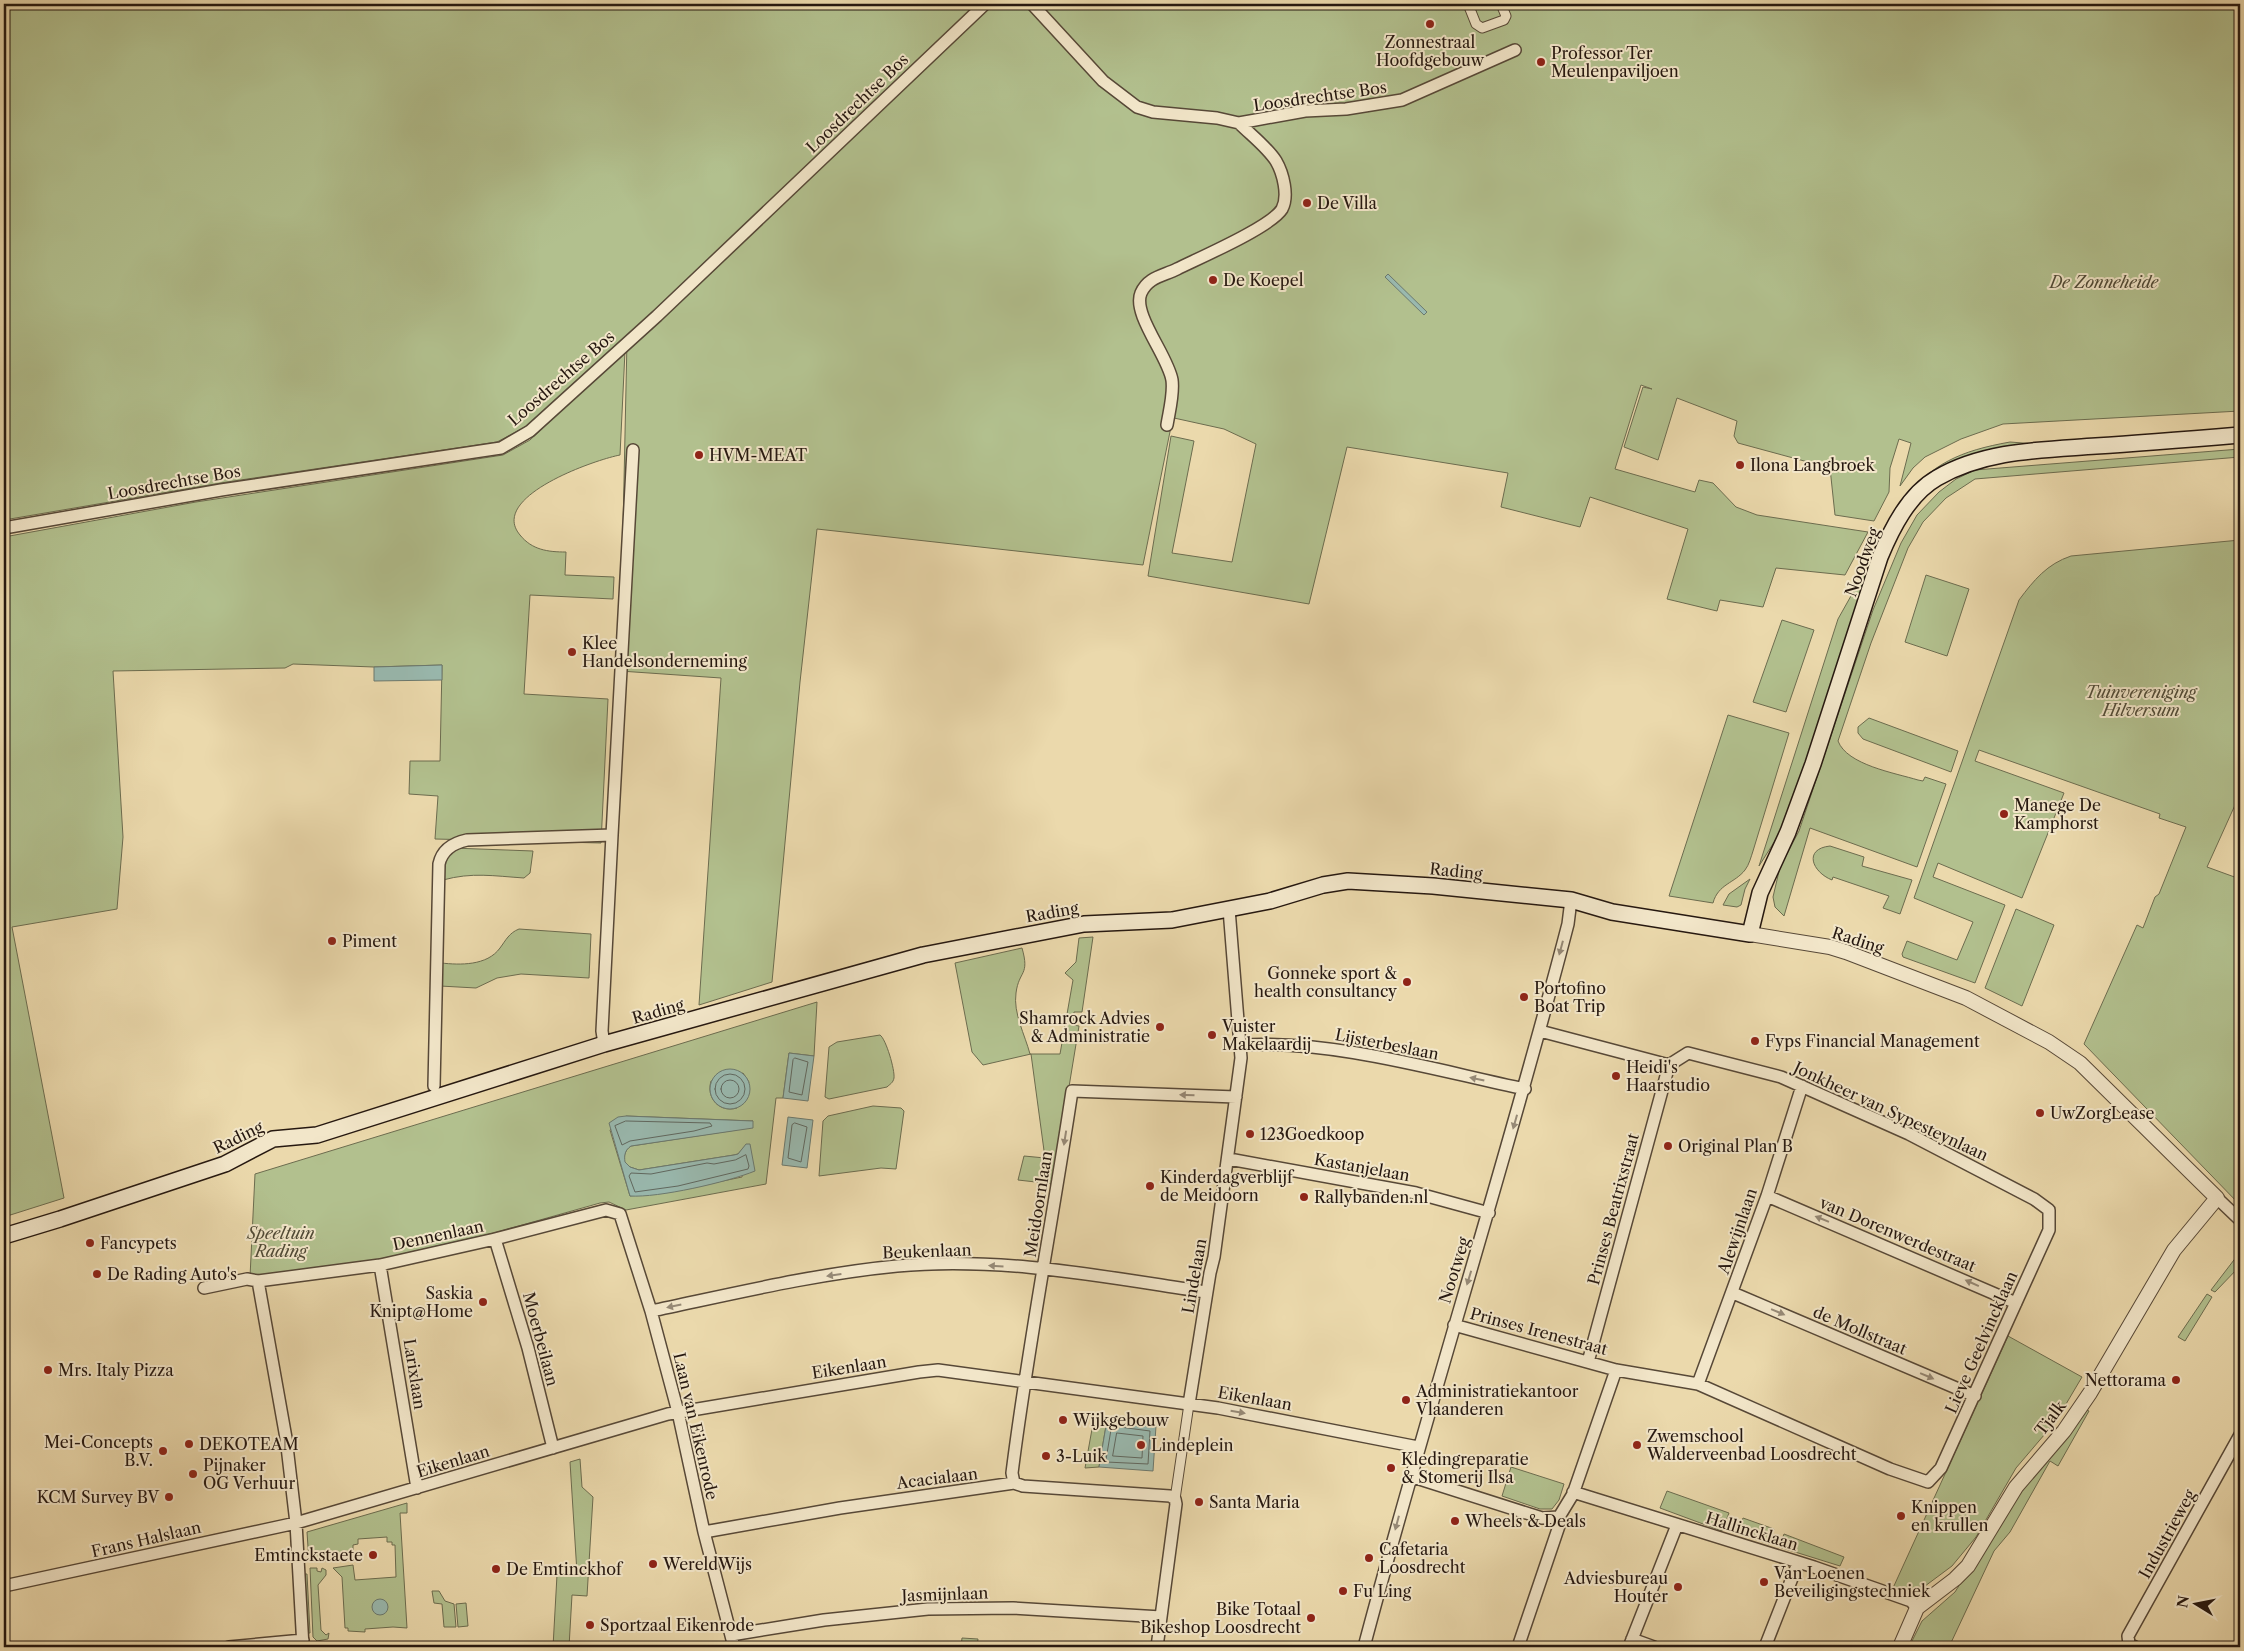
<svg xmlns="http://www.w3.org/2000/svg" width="2244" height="1651" viewBox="0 0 2244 1651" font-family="'Libre Caslon Text',serif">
	<rect width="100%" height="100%" fill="#ebd9ac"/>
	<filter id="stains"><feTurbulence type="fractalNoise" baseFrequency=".004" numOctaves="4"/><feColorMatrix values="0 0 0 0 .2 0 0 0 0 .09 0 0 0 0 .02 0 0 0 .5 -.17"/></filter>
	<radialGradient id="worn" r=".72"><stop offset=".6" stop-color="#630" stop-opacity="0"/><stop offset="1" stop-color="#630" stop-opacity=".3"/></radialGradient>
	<path fill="#b2c08e" stroke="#6c6c4f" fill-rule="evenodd" d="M4 4H2240V411L2003 424 1961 439 1925 457 1913 468 1900 486 1911 443 1899 439 1890 468 1889 492 1874 521 1835 515 1830 468 1738 443 1734 436 1737 421 1677 398 1658 460 1624 447 1643 387 1652 389 1641 385 1615 469 1695 492 1699 480 1713 483 1736 507 1757 515 1868 532 1845 575 1776 568 1763 607 1720 600 1717 611 1667 599 1688 529 1590 497 1580 527 1501 507 1508 473 1347 447 1309 604 1148 576 1171 436 1194 441 1172 553 1232 562 1256 444 1224 429 1174 418 1175 407 1143 565 817 529 800 682 772 982 699 1005 721 678 620 671 627 340 527 426 497 442 227 482 4 520Z
		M625 351 620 455C594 460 488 497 520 535 532 550 548 552 566 552L565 575 614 577 613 599 530 595 524 694 608 699 601 843 435 839 438 796 409 794 410 761H440L442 665 374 667 293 664 285 668 113 671 123 837 117 909 12 927 64 1198 4 1217V537L196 502 503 455 530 440Z
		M2010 442 2036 444 2000 448 1900 503C1932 463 1960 451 2010 442Z
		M2240 449V457L1975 479 1946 498 1923 522 1908 548 1871 643 1838 741C1847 765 1895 773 1918 780L1923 781 1925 777 1946 784 1917 867 1810 828 1784 916 1775 907 1773 897 1780 867 1799 831 1873 610 1901 543 1917 515 1939 492 1956 479 1975 470Z
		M2240 540V794L2207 867 2240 879V1205L2084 1044 2137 925 2143 928 2155 897 2159 894 2186 827 2159 818 2160 814 1979 750 1975 761 2064 793 2022 898 1938 863 1933 877 2005 905 1975 983 1903 957 1902 954 1907 941 1957 960 1973 922 1914 898 2019 600C2034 580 2047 564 2071 556Z
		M1874 555 1823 712 1785 820 1778 836 1759 866 1838 619Z
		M1926 575 1969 589 1947 656 1905 642Z
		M1782 620 1814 630 1786 712 1753 702Z
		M1728 715 1789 733 1753 851C1751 857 1749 865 1745 870 1735 883 1718 884 1713 903L1669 896Z
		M1869 718 1958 751 1951 772 1863 739 1858 733V727Z
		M1830 846 1864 857 1862 866 1912 880 1900 914 1883 908 1889 896 1833 877 1832 880C1812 872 1803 849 1830 846Z
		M452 848 533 851 530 873 524 878C494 876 472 872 443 880L444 864Z
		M1750 879 1745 889 1741 905 1737 907 1723 905 1729 894Z
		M2016 909 2054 925 2022 1006 1985 988Z
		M519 929 591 934 589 978 521 974 497 978 476 988 440 986 441 963C460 965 487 966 500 948 506 940 509 933 519 929Z
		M1093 937 1082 1012H1074L1073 1025 1079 1026 1053 1184 1018 1180 1024 1156 1045 1158 1031 1054 983 1065 972 1052 955 963 1022 948C1030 976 1019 970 1016 993 1013 1013 1025 1035 1030 1054H1060L1073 980 1065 973 1076 962 1079 938Z
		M817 1002 814 1056 789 1053 783 1098H776L766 1184 626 1210 609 1202 600 1203 494 1233 376 1260 250 1277 255 1174ZM743 1073 749 1082 737 1108C719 1113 706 1098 711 1081ZM626 1116 753 1121 736 1130 631 1146C625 1150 624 1155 624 1162L630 1167 639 1170 734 1155 738 1154 746 1145 742 1177 679 1190 630 1196 610 1130Z
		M880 1035C886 1039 895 1070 894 1078 893 1083 890 1084 887 1087L829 1099 825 1097 829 1047 837 1042Z
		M873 1106 901 1108 904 1111 896 1169 881 1168 819 1176 823 1121 828 1116Z
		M2237 1256 2240 1260V1266L2215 1292 2211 1290Z
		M2207 1294 2212 1297 2185 1341 2178 1337Z
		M2008 1336 2082 1377 2056 1421 2016 1468 1976 1537 1952 1566 1917 1592 1893 1588Z
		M2087 1410 2089 1411 2058 1466 2050 1461 2010 1532 1994 1551 1949 1647H1909L1922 1621 1955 1592 2017 1494Z
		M1094 1418 1107 1420 1099 1467 1085 1468Z
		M580 1459 582 1487 593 1497 587 1596 572 1595 569 1647H553L557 1575 577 1573 570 1462Z
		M1511 1467 1564 1484 1559 1500 1552 1509H1540L1502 1496Z
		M1667 1491 1729 1513 1722 1531 1660 1508Z
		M407 1503V1513H400L407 1628 393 1627 365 1629V1632L348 1631V1628H345L342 1577 333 1568 353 1565 355 1580 396 1577 395 1545H392V1542H387V1537L358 1539V1544L353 1545V1559L309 1562 307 1532Z
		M1743 1518 1774 1529 1769 1544 1737 1533Z
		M1784 1534 1844 1557 1840 1566 1779 1547Z
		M310 1568H317V1571L321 1572 322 1568 326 1570V1575L318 1585 321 1630 326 1635 329 1633 328 1639 317 1641 313 1637Z
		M303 1574H307L310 1633H306Z
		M432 1591H439L445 1601 454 1604 456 1627H444L442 1604 434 1603Z
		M466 1603 468 1626 458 1627 456 1604Z
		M962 1638 978 1639 977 1647H961Z"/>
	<path fill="#99b9af" stroke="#6b796f" d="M1388 274 1427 312 1424 315 1385 277Z
		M442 665V680L374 681V667Z
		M789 1053 814 1056 808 1101 783 1098Z
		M710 1089a20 20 0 1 1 40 0a20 20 0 1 1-40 0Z
		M626 1116 753 1121V1128L631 1146C625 1150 624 1155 625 1162L630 1167 639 1170 734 1155 738 1154 746 1144H750L755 1171C728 1182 658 1198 630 1196L609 1123 618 1117Z
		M788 1117 813 1120 807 1168 782 1165Z
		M1107 1420 1156 1426 1153 1471 1099 1467Z
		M372 1607a8 8 0 1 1 16 0a8 8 0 1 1-16 0Z"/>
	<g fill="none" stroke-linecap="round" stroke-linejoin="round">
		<path stroke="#606860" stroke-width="1" d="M795 1058 808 1062 802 1095 789 1092 793 1060Z
			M715 1089a15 15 0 1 1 30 0a15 15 0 1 1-30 0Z
			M721 1089a9 9 0 1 1 18 0a9 9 0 1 1-18 0Z
			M626 1121 710 1123 712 1126 694 1131 630 1141 622 1145 615 1126Z
			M795 1123 807 1127 801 1162 788 1158 792 1125Z
			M746 1155 749 1166 748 1169 678 1186 635 1192 629 1176 631 1173 651 1174 707 1163 714 1164 735 1160Z
			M1112 1426 1150 1431 1148 1464 1106 1462Z
			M1117 1433 1143 1436 1142 1458 1113 1456Z"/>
		<defs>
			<path id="pedestrian" d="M1468 4 1476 24 1482 28 1504 20 1506 16 1501 4
				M1175 1499 1189 1404"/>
			<path id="minor" d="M1032 4 1103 81 1137 107 1153 112 1217 118 1239 123 1305 111 1346 109 1402 100 1515 50
				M1167 425C1169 412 1174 394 1172 380 1168 356 1132 314 1141 293 1148 277 1163 276 1177 269 1199 258 1271 227 1282 209 1289 196 1283 173 1276 161 1267 147 1251 135 1239 123
				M4 528 221 490 501 448 530 431 657 316 985 4
				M604 1044 602 1031 612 835
				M1242 1045C1335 1040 1434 1070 1525 1089
				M434 1086 439 864C442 850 453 843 467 840L612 835 633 450
				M1229 1159 1416 1193 1489 1213
				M1767 1196 2016 1303
				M2217 1198 2240 1220
				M495 1239 528 1348 553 1448
				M380 1265 417 1488
				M204 1288 247 1279 258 1281
				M1733 1293 1975 1396
				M651 1311C732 1294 814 1274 897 1266 1000 1256 1105 1277 1206 1292
				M1454 1325 1616 1370 1698 1384 1890 1469 1928 1482 1941 1468 2049 1230V1210L2034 1199 1909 1134 1781 1077 1688 1053 1669 1065 1540 1031
				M1588 1362 1669 1065
				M1698 1384 1767 1196 1802 1086
				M1189 1404 1210 1273 1214 1257 1241 1058 1229 909
				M1410 1476 1542 1518 1559 1517
				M1014 1483 1012 1473C1028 1345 1053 1218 1072 1091L1236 1097
				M1573 1492 1814 1567 1911 1601 1917 1608
				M704 1532 840 1508 1014 1483 1023 1486 1170 1496 1175 1499 1176 1504 1157 1647
				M4 1586 296 1523 668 1414 919 1372 938 1370 1218 1408 1418 1447
				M731 1635 824 1620 928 1609 1013 1608 1161 1617
				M1632 1639 1654 1647
				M229 1647 303 1640
				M303 1647 296 1523 286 1438 258 1281 380 1265 495 1239 606 1210 620 1214 651 1311 678 1412 704 1532 734 1647
				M1364 1647C1428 1405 1505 1167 1568 924L1571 900
				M1518 1647 1560 1523 1559 1517 1573 1494 1616 1370
				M1629 1647 1677 1525
				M1765 1647 1798 1563
				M2135 1647 2129 1644 2128 1636 2240 1435"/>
			<path id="tertiary" d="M1750 934 1830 947 1846 952 1966 998 2049 1042 2080 1063 2217 1198 2174 1250 2090 1393 2064 1431 2016 1487 1968 1566 1955 1579 1917 1608 1900 1647"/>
			<path id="secondary" d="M4 1236 60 1219 225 1164 273 1139 317 1135 604 1044 923 955 1084 924 1172 920 1270 901 1323 885 1348 881 1433 886 1571 900 1612 912 1750 934 1760 893 1788 832 1813 764 1880 557C1892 528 1909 494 1937 478 1985 450 2042 450 2096 446 2144 443 2192 439 2240 435"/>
		</defs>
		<use href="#pedestrian" stroke="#574837" stroke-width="11"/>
		<use href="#minor" stroke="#574837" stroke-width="14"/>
		<use href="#tertiary" stroke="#574837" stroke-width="16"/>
		<use href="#secondary" stroke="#261810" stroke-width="18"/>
		<use href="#pedestrian" stroke="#f2e6c9" stroke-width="9"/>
		<use href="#minor" stroke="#f2e6c9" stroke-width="11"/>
		<use href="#tertiary" stroke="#f2e6c9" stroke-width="14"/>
		<use href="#secondary" stroke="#f2e6c9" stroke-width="15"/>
	</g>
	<defs><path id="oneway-solid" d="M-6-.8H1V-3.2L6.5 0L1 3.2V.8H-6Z" transform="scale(1.25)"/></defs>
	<g fill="#968976">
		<use href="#oneway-solid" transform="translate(1561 948) rotate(105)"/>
		<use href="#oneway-solid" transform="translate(1477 1079) rotate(-168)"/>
		<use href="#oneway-solid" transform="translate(1187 1095) rotate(-178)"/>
		<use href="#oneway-solid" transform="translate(1515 1122) rotate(106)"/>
		<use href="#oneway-solid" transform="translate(1065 1138) rotate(99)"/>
		<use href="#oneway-solid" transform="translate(1822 1219) rotate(-158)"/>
		<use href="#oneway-solid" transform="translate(996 1266) rotate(-177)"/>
		<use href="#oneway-solid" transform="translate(834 1275) rotate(172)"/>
		<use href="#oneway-solid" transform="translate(1469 1278) rotate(107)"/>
		<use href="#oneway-solid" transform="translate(1972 1283) rotate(-156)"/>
		<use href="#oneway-solid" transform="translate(674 1306) rotate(168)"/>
		<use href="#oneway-solid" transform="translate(1778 1312) rotate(23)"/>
		<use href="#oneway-solid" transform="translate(1927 1376) rotate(23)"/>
		<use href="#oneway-solid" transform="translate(1238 1412) rotate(10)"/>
		<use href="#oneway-solid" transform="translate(1397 1523) rotate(105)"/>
	</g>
	<g fill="#8f2418" stroke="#f2e6c9" stroke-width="2">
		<circle cx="1430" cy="24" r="5"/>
		<circle cx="1541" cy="62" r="5"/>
		<circle cx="1307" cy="203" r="5"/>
		<circle cx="1213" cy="280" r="5"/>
		<circle cx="699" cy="455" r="5"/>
		<circle cx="1740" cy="465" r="5"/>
		<circle cx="572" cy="652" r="5"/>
		<circle cx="2004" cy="814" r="5"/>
		<circle cx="332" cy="941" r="5"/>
		<circle cx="1407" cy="982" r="5"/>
		<circle cx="1524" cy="997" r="5"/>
		<circle cx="1160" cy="1027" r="5"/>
		<circle cx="1212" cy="1035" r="5"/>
		<circle cx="1755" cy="1041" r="5"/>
		<circle cx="1616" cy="1076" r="5"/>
		<circle cx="2040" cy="1113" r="5"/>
		<circle cx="1250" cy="1134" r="5"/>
		<circle cx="1668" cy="1146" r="5"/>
		<circle cx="1150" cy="1186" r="5"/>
		<circle cx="1304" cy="1197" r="5"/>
		<circle cx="90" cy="1243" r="5"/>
		<circle cx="97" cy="1274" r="5"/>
		<circle cx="483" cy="1302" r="5"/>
		<circle cx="48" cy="1370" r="5"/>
		<circle cx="2176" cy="1380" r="5"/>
		<circle cx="1406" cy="1400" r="5"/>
		<circle cx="1063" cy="1420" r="5"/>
		<circle cx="189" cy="1444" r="5"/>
		<circle cx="1141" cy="1445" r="5"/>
		<circle cx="1637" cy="1445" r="5"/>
		<circle cx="163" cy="1451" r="5"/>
		<circle cx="1046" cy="1456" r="5"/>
		<circle cx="1391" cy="1468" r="5"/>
		<circle cx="193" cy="1474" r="5"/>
		<circle cx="169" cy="1497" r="5"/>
		<circle cx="1199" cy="1502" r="5"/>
		<circle cx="1901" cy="1516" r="5"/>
		<circle cx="1455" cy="1521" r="5"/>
		<circle cx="373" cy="1555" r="5"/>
		<circle cx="1369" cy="1558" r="5"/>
		<circle cx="653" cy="1564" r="5"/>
		<circle cx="496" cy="1569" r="5"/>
		<circle cx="1764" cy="1582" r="5"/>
		<circle cx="1678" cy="1587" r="5"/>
		<circle cx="1343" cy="1591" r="5"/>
		<circle cx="1311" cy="1618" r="5"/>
		<circle cx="590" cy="1625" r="5"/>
	</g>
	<g text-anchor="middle" stroke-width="4" stroke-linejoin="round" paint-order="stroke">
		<g font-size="16" fill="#261810" stroke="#f2e6c9" text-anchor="start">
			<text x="1430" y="48" text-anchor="middle">Zonnestraal<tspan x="1430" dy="18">Hoofdgebouw</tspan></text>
			<text x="1551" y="59">Professor Ter<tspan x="1551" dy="18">Meulenpaviljoen</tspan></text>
			<text x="1317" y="209">De Villa</text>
			<text x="1223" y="286">De Koepel</text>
			<text x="709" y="461">HVM-MEAT</text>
			<text x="1750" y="471">Ilona Langbroek</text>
			<text x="582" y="649">Klee<tspan x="582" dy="18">Handelsonderneming</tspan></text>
			<text x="2014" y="811">Manege De<tspan x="2014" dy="18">Kamphorst</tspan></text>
			<text x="342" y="947">Piment</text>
			<text x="1397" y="979" text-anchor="end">Gonneke sport &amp;<tspan x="1397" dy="18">health consultancy</tspan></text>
			<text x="1534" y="994">Portofino<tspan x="1534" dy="18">Boat Trip</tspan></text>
			<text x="1150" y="1024" text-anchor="end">Shamrock Advies<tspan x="1150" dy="18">&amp; Administratie</tspan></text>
			<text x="1222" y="1032">Vuister<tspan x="1222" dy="18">Makelaardij</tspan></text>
			<text x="1765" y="1047">Fyps Financial Management</text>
			<text x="1626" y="1073">Heidi's<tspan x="1626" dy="18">Haarstudio</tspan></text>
			<text x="2050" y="1119">UwZorgLease</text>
			<text x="1260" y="1140">123Goedkoop</text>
			<text x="1678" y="1152">Original Plan B</text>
			<text x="1160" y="1183">Kinderdagverblijf<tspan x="1160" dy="18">de Meidoorn</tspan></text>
			<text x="1314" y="1203">Rallybanden.nl</text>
			<text x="100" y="1249">Fancypets</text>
			<text x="107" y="1280">De Rading Auto's</text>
			<text x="473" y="1299" text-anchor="end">Saskia<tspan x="473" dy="18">Knipt@Home</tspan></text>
			<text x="58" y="1376">Mrs. Italy Pizza</text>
			<text x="2166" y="1386" text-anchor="end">Nettorama</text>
			<text x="1416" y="1397">Administratiekantoor<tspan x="1416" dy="18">Vlaanderen</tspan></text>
			<text x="1073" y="1426">Wijkgebouw</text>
			<text x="1647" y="1442">Zwemschool<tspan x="1647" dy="18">Walderveenbad Loosdrecht</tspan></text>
			<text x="153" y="1448" text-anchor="end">Mei-Concepts<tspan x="153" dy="18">B.V.</tspan></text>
			<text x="199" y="1450">DEKOTEAM</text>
			<text x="1151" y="1451">Lindeplein</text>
			<text x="1056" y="1462">3-Luik</text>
			<text x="1401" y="1465">Kledingreparatie<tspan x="1401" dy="18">&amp; Stomerij Ilsa</tspan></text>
			<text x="203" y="1471">Pijnaker<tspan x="203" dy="18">OG Verhuur</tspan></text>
			<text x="159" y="1503" text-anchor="end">KCM Survey BV</text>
			<text x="1209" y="1508">Santa Maria</text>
			<text x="1911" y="1513">Knippen<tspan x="1911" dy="18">en krullen</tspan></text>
			<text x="1465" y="1527">Wheels &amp; Deals</text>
			<text x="1379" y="1555">Cafetaria<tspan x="1379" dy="18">Loosdrecht</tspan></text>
			<text x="363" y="1561" text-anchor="end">Emtinckstaete</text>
			<text x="663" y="1570">WereldWijs</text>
			<text x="506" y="1575">De Emtinckhof</text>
			<text x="1774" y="1579">Van Loenen<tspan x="1774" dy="18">Beveiligingstechniek</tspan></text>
			<text x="1668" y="1584" text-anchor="end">Adviesbureau<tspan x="1668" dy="18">Houter</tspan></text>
			<text x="1353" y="1597">Fu Ling</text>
			<text x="1301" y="1615" text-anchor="end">Bike Totaal<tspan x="1301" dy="18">Bikeshop Loosdrecht</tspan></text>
			<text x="600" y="1631">Sportzaal Eikenrode</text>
		</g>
		<g font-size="16" fill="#261810" stroke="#f2e6c9">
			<text transform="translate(1320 96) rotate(-8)" y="6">Loosdrechtse Bos</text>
			<text transform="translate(857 103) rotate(-44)" y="6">Loosdrechtse Bos</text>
			<text transform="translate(561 378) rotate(-41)" y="6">Loosdrechtse Bos</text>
			<text transform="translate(174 482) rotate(-10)" y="6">Loosdrechtse Bos</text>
			<text transform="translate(1862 562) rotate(-70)" y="6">Noodweg</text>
			<text transform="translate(1456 871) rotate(6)" y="6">Rading</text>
			<text transform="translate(1052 912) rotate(-10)" y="6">Rading</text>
			<text transform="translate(1858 940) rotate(18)" y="6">Rading</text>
			<text transform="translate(658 1011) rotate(-16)" y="6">Rading</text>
			<text transform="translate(1387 1044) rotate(11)" y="6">Lijsterbeslaan</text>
			<text transform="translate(1891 1111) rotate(25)" y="6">Jonkheer van Sypesteynlaan</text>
			<text transform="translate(238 1137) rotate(-26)" y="6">Rading</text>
			<text transform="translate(1362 1167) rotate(10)" y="6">Kastanjelaan</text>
			<text transform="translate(1038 1204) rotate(-81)" y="6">Meidoornlaan</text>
			<text transform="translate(1613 1209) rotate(-75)" y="6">Prinses Beatrixstraat</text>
			<text transform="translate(1737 1231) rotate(-71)" y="6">Alewijnlaan</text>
			<text transform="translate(1898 1234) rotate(23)" y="6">van Dorenwerdestraat</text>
			<text transform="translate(438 1235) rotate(-12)" y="6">Dennenlaan</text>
			<text transform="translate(927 1251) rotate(-2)" y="6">Beukenlaan</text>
			<text transform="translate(1454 1270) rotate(-73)" y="6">Nootweg</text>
			<text transform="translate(1194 1276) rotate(-80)" y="6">Lindelaan</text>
			<text transform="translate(1860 1330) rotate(23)" y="6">de Mollstraat</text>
			<text transform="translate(1539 1331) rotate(15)" y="6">Prinses Irenestraat</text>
			<text transform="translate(541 1339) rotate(75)" y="6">Moerbeilaan</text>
			<text transform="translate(1981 1342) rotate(-66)" y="6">Lieve Geelvincklaan</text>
			<text transform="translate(849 1367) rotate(-9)" y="6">Eikenlaan</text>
			<text transform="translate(415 1374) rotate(81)" y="6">Larixlaan</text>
			<text transform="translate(1255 1398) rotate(10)" y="6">Eikenlaan</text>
			<text transform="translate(2050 1418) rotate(-53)" y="6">Tjalk</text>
			<text transform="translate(696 1426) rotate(77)" y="6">Laan van Eikenrode</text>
			<text transform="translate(453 1461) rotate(-17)" y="6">Eikenlaan</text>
			<text transform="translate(937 1478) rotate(-7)" y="6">Acacialaan</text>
			<text transform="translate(1752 1531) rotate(17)" y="6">Hallincklaan</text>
			<text transform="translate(2167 1534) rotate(-61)" y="6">Industrieweg</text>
			<text transform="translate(146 1539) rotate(-13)" y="6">Frans Halslaan</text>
			<text transform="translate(945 1594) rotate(-2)" y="6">Jasmijnlaan</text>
		</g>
		<g font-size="16" font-style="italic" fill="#504a36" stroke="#f2e6c9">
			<text x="2104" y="288">De Zonneheide</text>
			<text x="2141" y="698">Tuinvereniging<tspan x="2141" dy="18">Hilversum</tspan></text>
			<text x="281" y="1239">Speeltuin<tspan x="281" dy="18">Rading</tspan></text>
		</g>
	</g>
	<rect width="2244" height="1651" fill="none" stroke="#ebd9ac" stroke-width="20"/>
	<rect x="5" y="5" width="2234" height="1641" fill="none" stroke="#261810" stroke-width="2.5"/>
	<rect x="10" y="10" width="2224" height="1631" fill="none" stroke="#261810"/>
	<g transform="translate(2196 1604) rotate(280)" stroke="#f2e6c9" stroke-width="4" paint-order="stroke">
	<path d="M0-4L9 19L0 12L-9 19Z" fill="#261810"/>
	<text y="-8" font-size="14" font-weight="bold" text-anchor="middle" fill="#261810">N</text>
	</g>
	<rect width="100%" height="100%" filter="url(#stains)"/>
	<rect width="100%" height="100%" fill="url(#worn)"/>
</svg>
